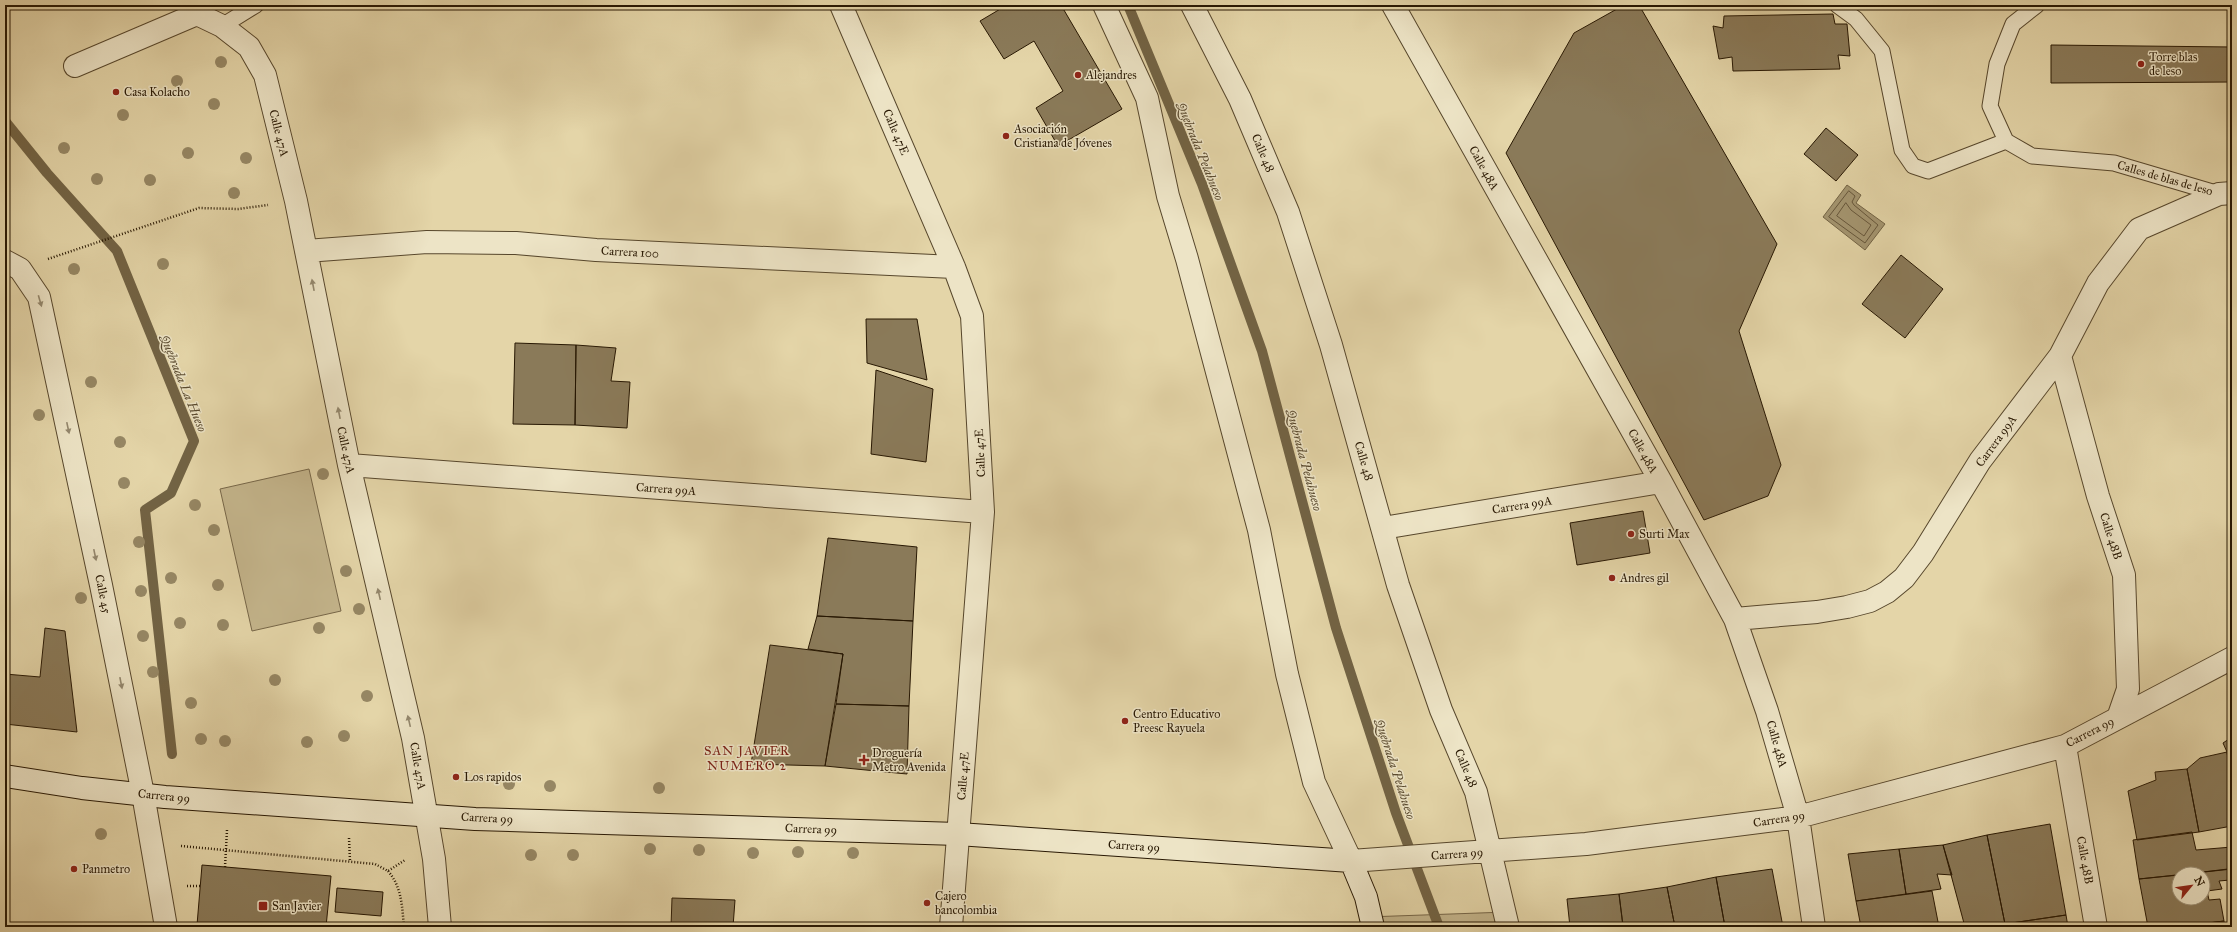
<svg xmlns="http://www.w3.org/2000/svg" width="2237" height="932" viewBox="0 0 2237 932" font-family="'IM FELL Great Primer',serif">
	<rect width="100%" height="100%" fill="#e4d5a8"/>
	<filter id="stains"><feTurbulence type="fractalNoise" baseFrequency=".005" numOctaves="4"/><feColorMatrix values="0 0 0 0 .2 0 0 0 0 .09 0 0 0 0 .02 0 0 0 .5 -.17"/></filter>
	<radialGradient id="worn" r=".72"><stop offset=".6" stop-color="#630" stop-opacity="0"/><stop offset="1" stop-color="#630" stop-opacity=".3"/></radialGradient>
	<path fill="#c4b58c" stroke="#766648" d="M309 469 341 611 252 631 220 489Z
		M1507 912 1509 927H1368L1367 917Z"/>
	<path fill="#a49570" stroke="#726344" d="M1847 185 1861 195 1856 203 1885 224 1865 250 1823 217Z"/>
	<g fill="none" stroke-linecap="round" stroke-linejoin="round">
		<path stroke="#66563a" stroke-width="1" d="M1849 191 1855 196 1852 202 1854 205 1878 225 1865 243 1829 217Z
			M1846 203 1851 210 1871 225 1864 236 1837 216Z"/>
		<path stroke="#726344" stroke-width="10" d="M1128 5 1202 184 1262 351 1336 628 1396 813 1439 927
			M5 121 47 173 117 251 194 441 171 493 145 510 172 754"/>
	</g>
	<path fill="#8a7a59" stroke="#281803" d="M1007 5H1061L1122 109 1058 146 1036 108 1063 91 1034 41 1004 59 980 21Z
		M1624 5H1639L1777 244 1739 331 1781 465 1768 496 1704 520 1506 153 1574 33Z
		M1833 14 1835 24H1847L1850 56 1838 55 1840 69 1733 71 1732 57 1719 59 1713 26 1723 28 1724 16Z
		M2051 45 2232 47V82L2051 83Z
		M1826 128 1858 155 1836 181 1804 154Z
		M1901 255 1943 289 1905 338 1862 304Z
		M866 319H917L927 380 867 363Z
		M515 343 576 345 575 425 513 424Z
		M576 345 616 348 611 381 630 382 627 428 575 425Z
		M876 370 933 389 926 462 871 454Z
		M1643 511 1650 553 1577 565 1570 523Z
		M828 538 917 547 913 621 817 616Z
		M817 616 913 621 909 706 836 704 843 654 808 649Z
		M45 628 65 631 77 732 5 724V674L40 677Z
		M770 645 843 654 825 766 751 764Z
		M836 704 909 706 907 774 825 766Z
		M2232 737V782L2227 752 2223 743Z
		M2227 752 2232 784V826L2199 832 2187 769 2200 758Z
		M2187 769 2199 832 2137 840 2128 791 2156 780 2155 772Z
		M2050 824 2066 915 2005 924 1987 835Z
		M2192 832 2196 850 2232 847V869L2139 879 2133 840Z
		M1987 835 2005 924 1995 927H1965L1943 845Z
		M1943 845 1952 875 1937 874 1941 889 1906 894 1899 849Z
		M1899 849 1906 894 1856 901 1848 854Z
		M202 865 331 876 326 927H220L197 925Z
		M1772 869 1783 927H1725L1716 877Z
		M2228 869 2230 880 2219 881 2222 889 2207 891 2209 900 2220 899 2224 921 2176 927H2148L2139 879 2179 875V898H2203V874H2186Z
		M1716 877 1725 927H1675L1667 887Z
		M1667 887 1675 927H1641V923L1623 925 1619 894Z
		M337 888 383 892 381 916 335 912Z
		M1932 891 1939 927H1861L1856 901Z
		M1619 894 1623 927H1570L1567 899Z
		M672 898 735 900 733 927H671Z
		M2066 915 2068 927H1995L2005 924Z
		M2224 921 2225 927H2176Z
		M194 924 197 925 220 927H193Z"/>
	<g fill="none" stroke-linecap="round" stroke-linejoin="round">
		<defs>
			<path id="lane" d="M1837 5 1856 19 1882 51 1902 150 1913 166 1928 171 2006 141
				M2037 5 2013 24 1997 64 1990 106 2006 141 2032 156 2114 163 2219 194
				M222 26 256 5"/>
			<path id="street" d="M194 5 197 14 222 26 249 47 265 75 296 201 349 465 413 738 434 859 440 927
				M841 5 954 267 972 316 983 512 951 927
				M1104 5 1147 98 1168 196 1187 259 1259 530 1287 674 1314 782 1351 861 1586 844 1798 817 2065 746 2232 658
				M1192 5 1240 99 1288 212 1331 345 1398 585 1441 710 1476 792 1508 927
				M1393 5 1661 482 1735 619 1767 711 1798 817 1814 927
				M75 66 197 14
				M306 251 427 242 516 243 596 250 954 267
				M5 261 20 269 39 297 101 585 143 794 166 927
				M2060 356 2098 496 2124 575 2128 689 2118 718
				M349 465 983 512
				M1383 528 1661 482
				M1735 619 1817 612 1847 607 1870 601 1887 592 1904 578 1923 553 1980 461 2060 356 2098 283 2139 229 2219 194 2232 193
				M2065 746 2096 927"/>
			<path id="secondary" d="M5 776 82 788 165 797 475 819 958 834 1351 861 1366 897 1373 927"/>
		</defs>
		<use href="#lane" stroke="#57472c" stroke-width="17"/>
		<use href="#street" stroke="#57472c" stroke-width="24"/>
		<use href="#secondary" stroke="#281803" stroke-width="24"/>
		<path stroke="#281803" stroke-width="2.5" stroke-dasharray="1 2" stroke-linecap="butt" d="M48 259 199 208 238 209 268 205
			M349 838 350 861
			M181 846 375 864 388 871 405 860
			M225 867 227 830
			M388 871C402 887 402 907 404 927
			M187 886H200"/>
		<use href="#lane" stroke="#ede4c6" stroke-width="15"/>
		<use href="#street" stroke="#ede4c6" stroke-width="22"/>
		<use href="#secondary" stroke="#ede4c6" stroke-width="22"/>
	</g>
	<g fill="#968764">
		<circle cx="221" cy="62" r="6"/>
		<circle cx="177" cy="81" r="6"/>
		<circle cx="214" cy="104" r="6"/>
		<circle cx="123" cy="115" r="6"/>
		<circle cx="64" cy="148" r="6"/>
		<circle cx="188" cy="153" r="6"/>
		<circle cx="246" cy="158" r="6"/>
		<circle cx="97" cy="179" r="6"/>
		<circle cx="150" cy="180" r="6"/>
		<circle cx="234" cy="193" r="6"/>
		<circle cx="163" cy="264" r="6"/>
		<circle cx="74" cy="269" r="6"/>
		<circle cx="91" cy="382" r="6"/>
		<circle cx="39" cy="415" r="6"/>
		<circle cx="120" cy="442" r="6"/>
		<circle cx="323" cy="474" r="6"/>
		<circle cx="124" cy="483" r="6"/>
		<circle cx="195" cy="505" r="6"/>
		<circle cx="214" cy="530" r="6"/>
		<circle cx="139" cy="542" r="6"/>
		<circle cx="346" cy="571" r="6"/>
		<circle cx="171" cy="578" r="6"/>
		<circle cx="218" cy="585" r="6"/>
		<circle cx="141" cy="591" r="6"/>
		<circle cx="81" cy="598" r="6"/>
		<circle cx="359" cy="609" r="6"/>
		<circle cx="180" cy="623" r="6"/>
		<circle cx="223" cy="625" r="6"/>
		<circle cx="319" cy="628" r="6"/>
		<circle cx="143" cy="636" r="6"/>
		<circle cx="153" cy="672" r="6"/>
		<circle cx="275" cy="680" r="6"/>
		<circle cx="367" cy="696" r="6"/>
		<circle cx="191" cy="703" r="6"/>
		<circle cx="344" cy="736" r="6"/>
		<circle cx="201" cy="739" r="6"/>
		<circle cx="225" cy="741" r="6"/>
		<circle cx="307" cy="742" r="6"/>
		<circle cx="509" cy="784" r="6"/>
		<circle cx="550" cy="786" r="6"/>
		<circle cx="659" cy="788" r="6"/>
		<circle cx="101" cy="834" r="6"/>
		<circle cx="650" cy="849" r="6"/>
		<circle cx="699" cy="850" r="6"/>
		<circle cx="798" cy="852" r="6"/>
		<circle cx="753" cy="853" r="6"/>
		<circle cx="853" cy="853" r="6"/>
		<circle cx="531" cy="855" r="6"/>
		<circle cx="573" cy="855" r="6"/>
	</g>
	<defs><path id="oneway-solid" d="M-6-.8H1V-3.2L6.5 0L1 3.2V.8H-6Z"/></defs>
	<g fill="#94886e">
		<use href="#oneway-solid" transform="translate(313 285) rotate(-101)"/>
		<use href="#oneway-solid" transform="translate(40 301) rotate(74)"/>
		<use href="#oneway-solid" transform="translate(339 413) rotate(-101)"/>
		<use href="#oneway-solid" transform="translate(68 428) rotate(78)"/>
		<use href="#oneway-solid" transform="translate(95 555) rotate(78)"/>
		<use href="#oneway-solid" transform="translate(379 594) rotate(-103)"/>
		<use href="#oneway-solid" transform="translate(121 683) rotate(79)"/>
		<use href="#oneway-solid" transform="translate(409 721) rotate(-103)"/>
	</g>
	<g fill="#8f2418" stroke="#ede4c6" stroke-width="1.5">
		<circle cx="2141" cy="64" r="4"/>
		<circle cx="1078" cy="75" r="4"/>
		<circle cx="116" cy="92" r="4"/>
		<circle cx="1006" cy="136" r="4"/>
		<circle cx="1631" cy="534" r="4"/>
		<circle cx="1612" cy="578" r="4"/>
		<circle cx="1125" cy="721" r="4"/>
		<path d="M862 754h4v4h4v4h-4v4h-4v-4h-4v-4h4z"/>
		<circle cx="456" cy="777" r="4"/>
		<circle cx="74" cy="869" r="4"/>
		<circle cx="927" cy="903" r="4"/>
		<rect x="258" y="901" width="10" height="10" rx="2"/>
	</g>
	<g text-anchor="middle" stroke-width="3" stroke-linejoin="round" paint-order="stroke">
		<g font-size="12" fill="#281803" stroke="#ede4c6" text-anchor="start">
			<text x="2149" y="61">Torre blas<tspan x="2149" dy="14">de leso</tspan></text>
			<text x="1086" y="79">Alejandres</text>
			<text x="124" y="96">Casa Kolacho</text>
			<text x="1014" y="133">Asociación<tspan x="1014" dy="14">Cristiana de Jóvenes</tspan></text>
			<text x="1639" y="538">Surti Max</text>
			<text x="1620" y="582">Andres gil</text>
			<text x="1133" y="718">Centro Educativo<tspan x="1133" dy="14">Preesc Rayuela</tspan></text>
			<text x="872" y="757">Droguería<tspan x="872" dy="14">Metro Avenida</tspan></text>
			<text x="464" y="781">Los rapidos</text>
			<text x="82" y="873">Panmetro</text>
			<text x="935" y="900">Cajero<tspan x="935" dy="14">bancolombia</tspan></text>
			<text x="272" y="910">San Javier</text>
		</g>
		<g font-size="12" fill="#281803" stroke="#ede4c6">
			<text transform="translate(896 132) rotate(67)" y="4">Calle 47E</text>
			<text transform="translate(279 133) rotate(76)" y="4">Calle 47A</text>
			<text transform="translate(1263 153) rotate(67)" y="4">Calle 48</text>
			<text transform="translate(1484 168) rotate(61)" y="4">Calle 48A</text>
			<text transform="translate(2165 178) rotate(16)" y="4">Calles de blas de leso</text>
			<text transform="translate(630 252) rotate(3)" y="4">Carrera 100</text>
			<text transform="translate(1996 441) rotate(-54)" y="4">Carrera 99A</text>
			<text transform="translate(346 450) rotate(78)" y="4">Calle 47A</text>
			<text transform="translate(1643 451) rotate(61)" y="4">Calle 48A</text>
			<text transform="translate(980 453) rotate(-93)" y="4">Calle 47E</text>
			<text transform="translate(1364 461) rotate(74)" y="4">Calle 48</text>
			<text transform="translate(666 489) rotate(4)" y="4">Carrera 99A</text>
			<text transform="translate(1522 505) rotate(-9)" y="4">Carrera 99A</text>
			<text transform="translate(2111 536) rotate(72)" y="4">Calle 48B</text>
			<text transform="translate(103 594) rotate(78)" y="4">Calle 45</text>
			<text transform="translate(2090 732) rotate(-27)" y="4">Carrera 99</text>
			<text transform="translate(1777 744) rotate(74)" y="4">Calle 48A</text>
			<text transform="translate(418 766) rotate(80)" y="4">Calle 47A</text>
			<text transform="translate(1466 768) rotate(67)" y="4">Calle 48</text>
			<text transform="translate(963 776) rotate(-86)" y="4">Calle 47E</text>
			<text transform="translate(164 796) rotate(6)" y="4">Carrera 99</text>
			<text transform="translate(487 818) rotate(3)" y="4">Carrera 99</text>
			<text transform="translate(1779 819) rotate(-9)" y="4">Carrera 99</text>
			<text transform="translate(811 829) rotate(2)" y="4">Carrera 99</text>
			<text transform="translate(1134 846) rotate(4)" y="4">Carrera 99</text>
			<text transform="translate(1457 854) rotate(-4)" y="4">Carrera 99</text>
			<text transform="translate(2085 860) rotate(80)" y="4">Calle 48B</text>
		</g>
		<g font-size="13" font-style="italic" fill="#5a4a2f" stroke="#ede4c6">
			<text transform="translate(1201 151) rotate(68)" y="5">Quebrada Pelahueso</text>
			<text transform="translate(184 383) rotate(68)" y="5">Quebrada La Hueso</text>
			<text transform="translate(1305 460) rotate(75)" y="5">Quebrada Pelahueso</text>
			<text transform="translate(1396 769) rotate(72)" y="5">Quebrada Pelahueso</text>
		</g>
		<g font-size="13" letter-spacing="1" fill="#7a1f14" stroke="#ede4c6">
			<text x="747" y="755">SAN JAVIER<tspan x="747" dy="15">NUMERO 2</tspan></text>
		</g>
	</g>
	<rect width="2237" height="932" fill="none" stroke="#e4d5a8" stroke-width="20"/>
	<rect x="6" y="6" width="2225" height="920" fill="none" stroke="#281803" stroke-width="2"/>
	<rect x="10" y="10" width="2217" height="912" fill="none" stroke="#281803"/>
	<g transform="translate(2191 886) rotate(61)"><circle r="19" fill="#ede4c6" stroke="#9e9278"/>
	<path d="M0-3L7 15L0 10L-7 15Z" fill="#8f2418"/>
	<text y="-6" font-size="11" font-weight="bold" text-anchor="middle" fill="#281803">N</text>
	</g>
	<rect width="100%" height="100%" filter="url(#stains)"/>
	<rect width="100%" height="100%" fill="url(#worn)"/>
</svg>
